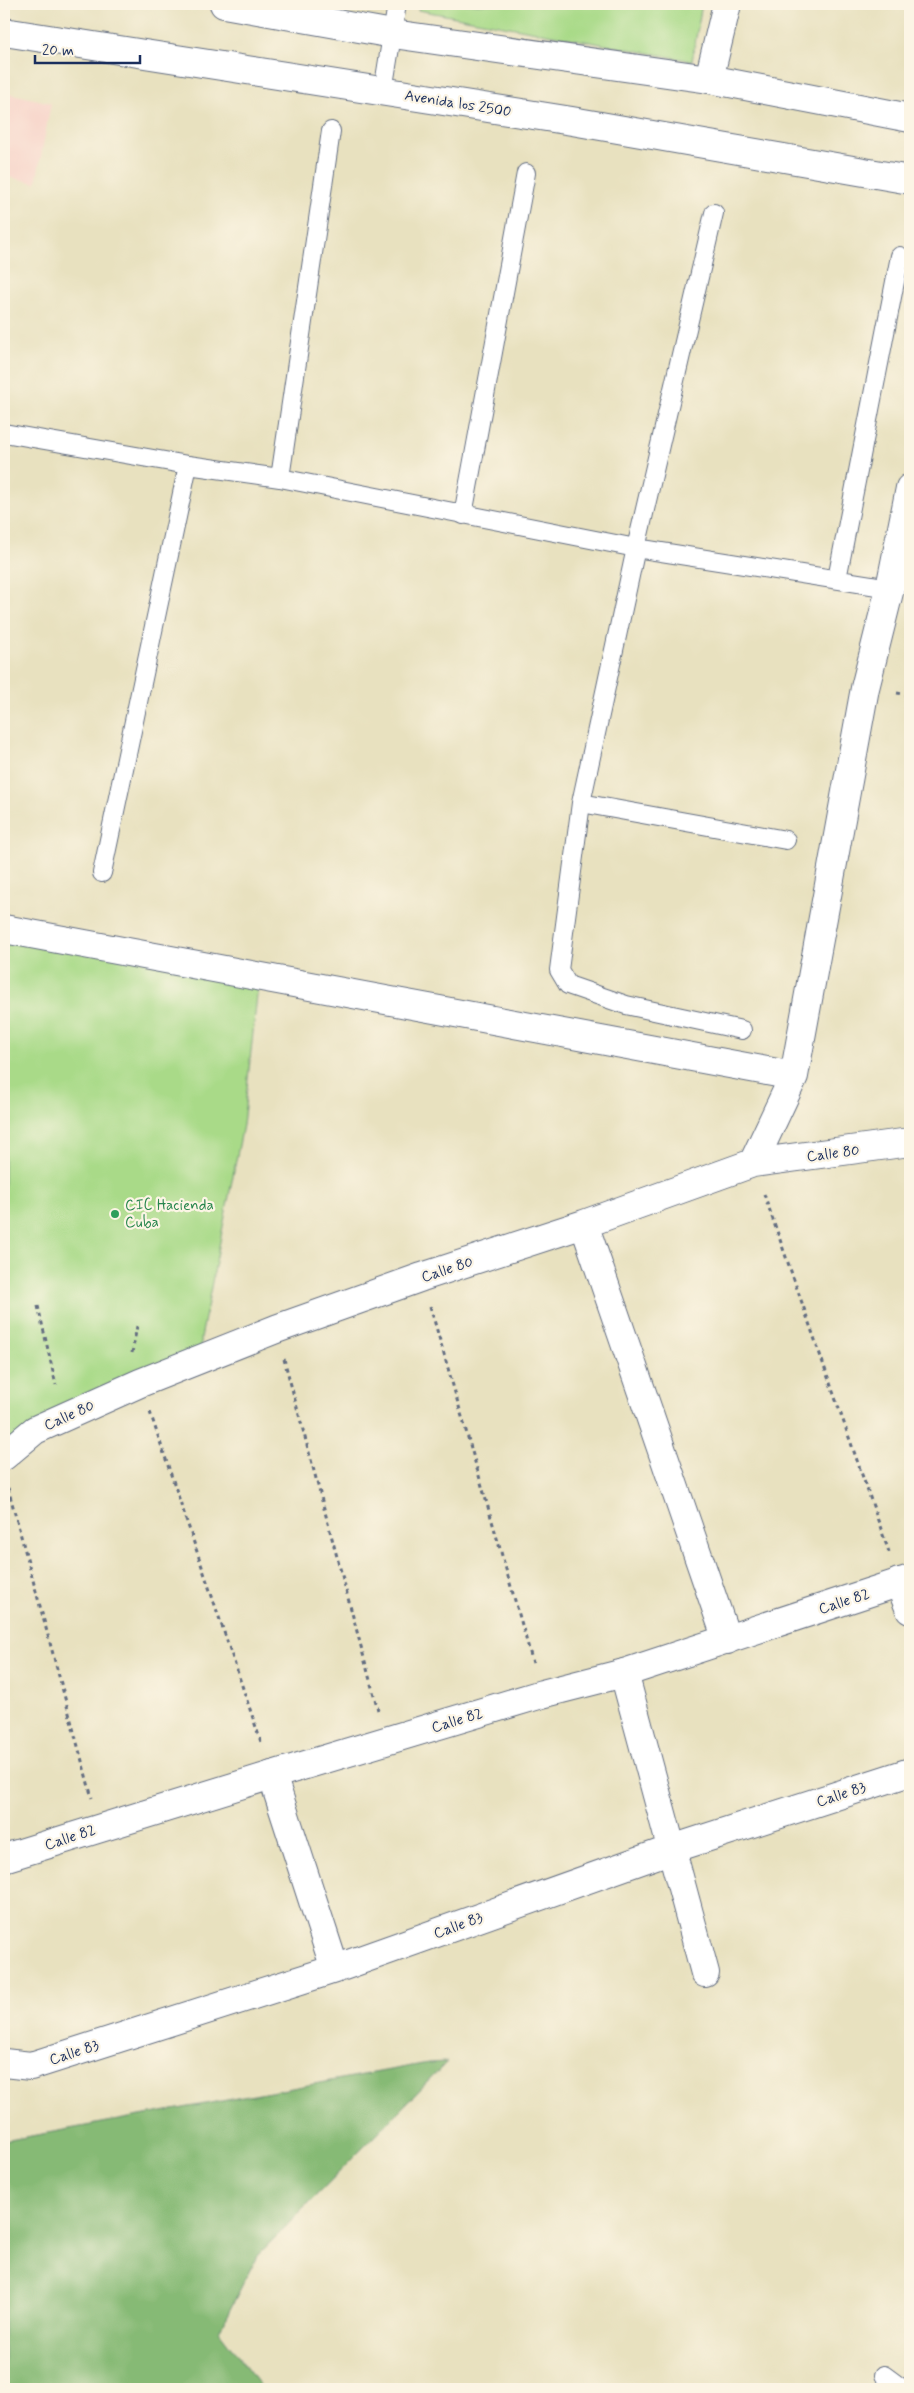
<svg xmlns="http://www.w3.org/2000/svg" width="914" height="2393" viewBox="0 0 914 2393" font-family="Mynerve,sans-serif">
	<rect width="100%" height="100%" fill="#fcf5e5"/>
	<filter id="ink" filterUnits="userSpaceOnUse"><feTurbulence type="fractalNoise" baseFrequency=".02" numOctaves="2"/><feDisplacementMap in="SourceGraphic" scale="10" xChannelSelector="R" yChannelSelector="G"/><feConvolveMatrix kernelMatrix="1 2 1 2 8 2 1 2 1" color-interpolation-filters="sRGB"/></filter>
	<filter id="wash" filterUnits="userSpaceOnUse"><feTurbulence type="fractalNoise" baseFrequency=".0096" numOctaves="4" result="noise"/><feDisplacementMap in="SourceGraphic" scale="20" xChannelSelector="R" yChannelSelector="G"/><feGaussianBlur stdDeviation="1.12" result="paint"/><feColorMatrix in="noise" values="0 0 0 0 0 0 0 0 0 0 0 0 0 0 0 0 0 1.4 0 .05"/><feComposite in="paint" operator="in"/></filter>
	<g filter="url(#wash)">
		<rect width="100%" height="100%" fill="#e8e1bf"/>
		<path fill="#f7d1c7" d="M4 92 51 103 36 183 4 176Z"/>
		<path fill="#a9da88" stroke="#628473" d="M419 4H702L692 61 418 10Z
			M4 929 259 977 243 1125 201 1338 202 1359 4 1456Z"/>
		<path fill="#86ba74" stroke="#507469" d="M447 2062 257 2256 219 2331 263 2389H4V2141L428 2063Z"/>
	</g>
	<g filter="url(#ink)">
		<g fill="none" stroke-linecap="round" stroke-linejoin="round">
			<defs>
				<path id="lane" d="M383 91 397 4
					M714 213 636 548 581 803 559 970 568 985 626 1005 742 1030
					M4 433 188 465 280 478 636 548 890 588
					M280 478 331 131
					M463 515 526 173
					M837 579 900 256
					M581 803 786 840
					M102 873 188 465
					M884 2375 903 2389"/>
				<path id="street" d="M709 79 727 4
					M4 929 794 1076
					M753 1163 794 1076 865 688 890 588 910 488
					M584 1224 727 1640
					M4 1456 35 1430 140 1383 276 1329 422 1277 584 1224 753 1163 910 1142
					M899 1582 910 1610
					M624 1673 705 1973
					M272 1775 335 1969
					M4 2063 31 2066 335 1969 672 1849 910 1772"/>
				<path id="secondary" d="M224 4 393 34 709 79 910 118
					M4 32 572 121 910 180
					M4 1858 272 1775 542 1694 624 1673 910 1579"/>
			</defs>
			<use href="#lane" stroke="#636d80" stroke-width="20"/>
			<use href="#street" stroke="#636d80" stroke-width="30"/>
			<use href="#secondary" stroke="#636d80" stroke-width="30"/>
			<path stroke="#636d80" stroke-width="3" stroke-dasharray="4 4" stroke-linecap="butt" d="M897 693 910 695
				M764 1194 889 1552
				M38 1306 56 1385
				M430 1306 533 1663
				M132 1353 137 1326
				M284 1359 378 1710
				M150 1412 262 1745
				M8 1488 92 1798"/>
			<use href="#lane" stroke="#fff" stroke-width="18"/>
			<use href="#street" stroke="#fff" stroke-width="28"/>
			<use href="#secondary" stroke="#fff" stroke-width="28"/>
		</g>
	</g>
	<circle fill="#2e9e5b" stroke="#fcf5e5" stroke-width="2" cx="115" cy="1214" r="5"/>
	<g text-anchor="middle" stroke-width="4.5" stroke-linejoin="round" paint-order="stroke">
		<g font-size="15" fill="#1b2f5e" stroke="#fcf5e5">
			<text transform="translate(458 103) rotate(9)" y="5">Avenida los 2500</text>
			<text transform="translate(833 1153) rotate(-7)" y="5">Calle 80</text>
			<text transform="translate(447 1269) rotate(-18)" y="5">Calle 80</text>
			<text transform="translate(69 1415) rotate(-24)" y="5">Calle 80</text>
			<text transform="translate(844 1601) rotate(-18)" y="5">Calle 82</text>
			<text transform="translate(457 1720) rotate(-17)" y="5">Calle 82</text>
			<text transform="translate(841 1794) rotate(-18)" y="5">Calle 83</text>
			<text transform="translate(70 1837) rotate(-18)" y="5">Calle 82</text>
			<text transform="translate(458 1925) rotate(-20)" y="5">Calle 83</text>
			<text transform="translate(74 2052) rotate(-18)" y="5">Calle 83</text>
		</g>
		<g font-size="15" fill="#27864d" stroke="#fcf5e5" text-anchor="start">
			<text x="125" y="1210">CIC Hacienda<tspan x="125" dy="17">Cuba</tspan></text>
		</g>
	</g>
	<rect width="914" height="2393" fill="none" stroke="#fcf5e5" stroke-width="20"/>
	<path d="M35 55v8h105v-8" fill="none" stroke="#1b2f5e" stroke-width="2.5"/>
	<text x="42" y="55" font-size="15" fill="#1b2f5e" stroke="#fcf5e5" stroke-width="4" paint-order="stroke">20 m</text>
</svg>
